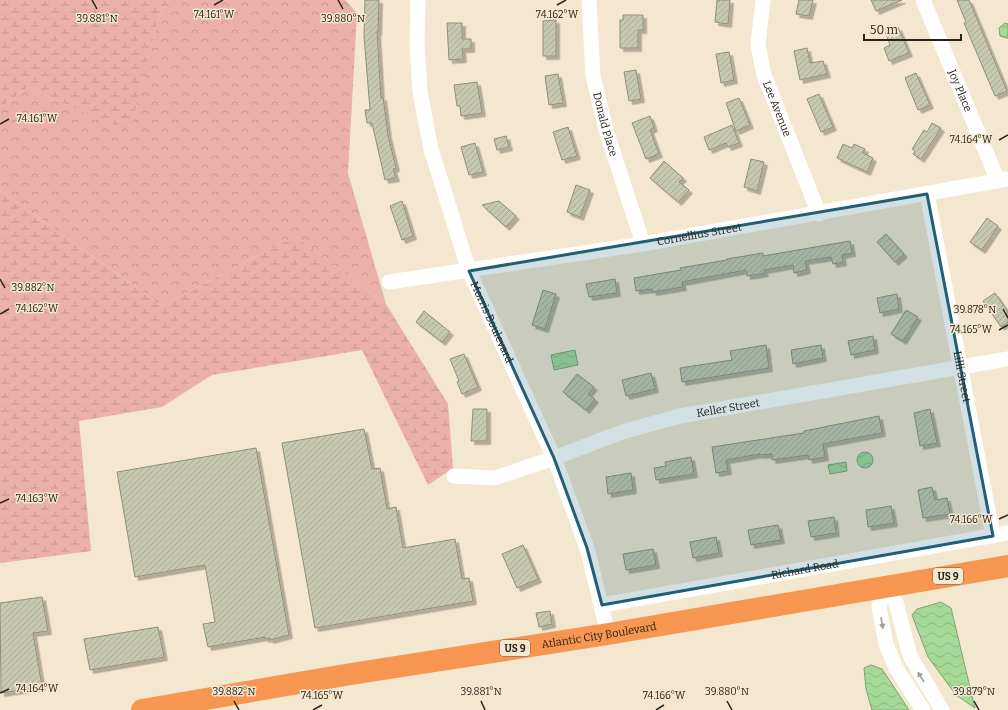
<svg xmlns="http://www.w3.org/2000/svg" width="1008" height="710" viewBox="0 0 1008 710" font-family="Bitter,serif">
	<defs>
		<pattern id="forest-crowns" width="20" height="18" patternUnits="userSpaceOnUse"><rect width="20" height="18" fill="#eab0a9"/><path d="M2 6a3 3 0 1 1 6 0M12 15a3 3 0 1 1 6 0" fill="none" stroke="#c99791"/></pattern>
		<pattern id="wetland-marsh" width="20" height="14" patternUnits="userSpaceOnUse"><rect width="20" height="14" fill="#eab0a9"/><path d="M1 5h8M5 5V1M11 12h8M15 12V8" fill="none" stroke="#c99791"/></pattern>
		<pattern id="water-waves" width="16" height="10" patternUnits="userSpaceOnUse"><rect width="16" height="10" fill="#a4d998"/><path d="M0 5q4-4 8 0t8 0" fill="none" stroke="#8dba82"/></pattern>
		<pattern id="building-hatch" width="6" height="6" patternUnits="userSpaceOnUse"><rect width="6" height="6" fill="#c6c9af"/><path d="M-1 1l2-2M0 6l6-6M5 7l2-2" fill="none" stroke="#aaac96"/></pattern>
		<filter id="shadow"><feDropShadow dx="3.5" dy="3.5" stdDeviation="0" flood-color="#0004"/></filter>
	</defs>
	<rect width="100%" height="100%" fill="#f4e7cf"/>
	<path fill="url(#forest-crowns)" d="M170 0H345L357 13 348 173 386 304 295 236 162 306 0 190V108L27 88 130 130 159 16Z"/>
	<path fill="url(#wetland-marsh)" d="M0 0H170L159 16 130 131 27 88 0 108Z
		M0 190 162 306 295 236 386 304 448 404 453 468 428 485 362 350 212 375 162 407 79 421 91 551 0 563Z"/>
	<path fill="url(#water-waves)" stroke="#7fa372" d="M1005 23 1008 24V38H1006L1000 36 999 28Z
		M575 350 578 365 554 370 551 355Z
		M857 460a8 8 0 1 1 16 0a8 8 0 1 1-16 0Z
		M846 462 847 471 830 474 828 465Z
		M941 602 951 608 975 708 956 695 928 657 912 615 917 609Z
		M871 665 882 669 909 710H872L866 689 864 668Z"/>
	<path fill="url(#building-hatch)" stroke="#8e9078" filter="url(#shadow)" d="M365 0H379L378 32H377L381 98 383 97 388 135 396 168 393 169 396 178 385 180 372 123H367L365 110H370L364 36Z
		M717 0H730L728 24 715 22Z
		M799 0H813L809 16 796 14Z
		M871 0H902L876 11Z
		M957 0H969L1007 91 995 96 964 23 966 22Z
		M623 15H643V30H638V48H620V20H623Z
		M556 20V56H543V21Z
		M447 23H462V39H471V49H462L463 59 449 60Z
		M898 27 909 53 889 61 884 48 890 45 885 32Z
		M807 48 810 63 823 61 827 74 800 80 794 51Z
		M729 52 734 80 721 83 716 54Z
		M636 70 641 99 629 101 624 72Z
		M916 73 930 105 918 110 905 78Z
		M558 74 563 103 549 105 545 76Z
		M477 82 482 113 461 116 460 106H457L454 85Z
		M819 94 833 127 821 132 807 99Z
		M739 98 750 125 736 131 726 103Z
		M650 116 654 128 650 130 659 154 646 159 632 123Z
		M932 123 941 128 921 159 913 154 915 151 912 149 924 130 927 132Z
		M732 125 739 143 728 147 726 143 709 150 704 137Z
		M568 127 577 156 562 160 553 132Z
		M506 136 509 147 497 150 494 139Z
		M475 143 483 172 469 175 461 147Z
		M843 144 852 148 854 144 865 149 863 153 873 158 867 172 837 158Z
		M751 159 764 162 757 191 744 187Z
		M664 161 683 178 679 182 689 190 678 202 650 178Z
		M576 185 590 190 580 217 567 212Z
		M402 201 413 236 402 240 390 206Z
		M499 201 516 216 506 227 482 205Z
		M987 218 998 226 982 250 970 242Z
		M886 234 904 254 895 262 877 242Z
		M850 241 852 253 842 255 843 262 833 264 831 257 805 261 807 270 794 273 793 265 764 270 765 273 747 276 746 270 682 282 683 287 653 292 652 289 636 291 634 278 681 270 680 268 727 260V259L763 253V256Z
		M615 279 617 293 589 297 586 284Z
		M543 290 556 294 545 329 532 325Z
		M995 293 1008 312V322L1001 327 983 301Z
		M897 294 899 309 880 313 877 298Z
		M906 310 918 317 903 341 891 334Z
		M424 311 450 332 442 342 416 322Z
		M873 336 875 350 851 355 848 341Z
		M766 345 769 368 682 382 680 368 732 360 730 351Z
		M821 345 823 358 793 364 791 350Z
		M464 354 478 387 462 394 457 382 459 381 450 359Z
		M651 373 655 389 626 396 622 380Z
		M577 374 594 387 588 394 595 399 586 410 563 392Z
		M473 409H487V441H471Z
		M930 409 937 443 920 446 914 413Z
		M879 416 882 433 823 444 825 457 809 460 808 455 772 460V454L760 455V454L726 460 728 471 716 473 712 447 804 433V431Z
		M364 429 372 469 380 468 387 509 396 507 403 548 455 539 462 579 469 578 473 601 315 628 282 443Z
		M256 448 289 635 270 640V638L265 639V637L208 647 203 624 215 622 205 565 135 577 117 472Z
		M691 457 694 474 656 480 654 468 666 466 665 462Z
		M631 473 633 490 608 494 606 477Z
		M932 487 935 500 947 498 950 514 923 518 918 490Z
		M891 506 894 523 868 527 866 510Z
		M834 517 836 533 811 537 808 521Z
		M778 525 781 540 751 545 748 530Z
		M716 537 719 553 693 558 690 542Z
		M523 545 538 579 517 588 502 554Z
		M653 549 656 565 626 570 623 554Z
		M42 597 48 631 33 633 42 687 1 693 0 603Z
		M550 611 552 624 539 627 536 613Z
		M158 627 164 657 90 670 84 639Z"/>
	<g fill="none" stroke-linecap="round" stroke-linejoin="round">
		<g stroke="#fff" stroke-width="15">
			<path id="s1" d="M418 0 417 45 420 92 431 149 469 271 554 458 587 548 608 634"/>
			<path id="s2" d="M589 0 593 76 606 130 643 244"/>
			<path id="s3" d="M763 0 758 45 764 75 819 214"/>
			<path id="s4" d="M923 0 998 181"/>
			<path id="s5" d="M927 194 993 536"/>
			<path id="s6" d="M389 282 643 244 1008 179"/>
			<path id="s7" d="M454 476 495 478 554 458 622 432 680 416 1008 359"/>
			<path d="M887 585 896 603 910 656 942 710"/>
			<path d="M887 585 879 607 886 644 896 668 923 710"/>
			<path id="s8" d="M602 605 1008 533"/>
		</g>
		<path stroke="#f69650" stroke-width="22" id="s9" d="M142 710 351 674 608 634 1008 566"/>
	</g>
	<defs><path id="oneway-solid" d="M-6-.8H1V-3.2L6.5 0L1 3.2V.8H-6Z"/></defs>
	<g fill="#9e9c98">
		<use href="#oneway-solid" transform="translate(882 623) rotate(80)"/>
		<use href="#oneway-solid" transform="translate(921 677) rotate(-122)"/>
	</g>
	<path fill="#205f75" fill-opacity="0.2" stroke="#205f75" stroke-width="3" stroke-linejoin="round" d="M927 194 993 536 602 605 587 548 554 458 469 271Z"/>
	<path fill="none" stroke="#28241b" stroke-width="1.5" d="M92 0 97 9M338 0 343 9M214 5 223 0M557 5 566 0M0 124 9 119M999 140 1008 135M0 279 5 288M1003 309 1008 318M0 314 9 309M999 330 1008 325M0 503 9 499M999 519 1008 515M0 693 9 689M234 701 239 710M481 701 485 710M727 701 732 710M974 701 979 710M313 710 322 705M656 710 664 705"/>
	<g text-anchor="middle" stroke-width="3" stroke-linejoin="round" paint-order="stroke">
		<g fill="#f4e7cf" stroke="#655e51" stroke-width="1">
			<rect x="933" y="568" width="30" height="16" rx="3"/>
			<rect x="500" y="640" width="30" height="16" rx="3"/>
		</g>
		<g font-size="10" font-weight="bold" fill="#28241b">
			<text x="948" y="580">US 9</text>
			<text x="515" y="652">US 9</text>
		</g>
		<g font-size="11" fill="#28241b" stroke="#f4e7cf">
			<text dy="4" stroke="none"><textPath href="#s4" startOffset="98">Joy Place</textPath></text>
			<text dy="4" stroke="none"><textPath href="#s3" startOffset="112">Lee Avenue</textPath></text>
			<text dy="4" stroke="none"><textPath href="#s2" startOffset="126">Donald Place</textPath></text>
			<text dy="4" stroke="none"><textPath href="#s6" startOffset="314">Cornellius Street</textPath></text>
			<text dy="4" stroke="none"><textPath href="#s1" startOffset="334">Morris Boulevard</textPath></text>
			<text dy="4" stroke="none"><textPath href="#s5" startOffset="186">Lilli Street</textPath></text>
			<text dy="4" stroke="none"><textPath href="#s7" startOffset="285">Keller Street</textPath></text>
			<text dy="4" stroke="none"><textPath href="#s8" startOffset="206">Richard Road</textPath></text>
			<text dy="4" stroke="none"><textPath href="#s9" startOffset="463">Atlantic City Boulevard</textPath></text>
		</g>
	</g>
	<g font-size="10" text-anchor="middle" fill="#28241b" stroke="#f4e7cf" stroke-width="3" stroke-linejoin="round" paint-order="stroke">
		<text x="214" y="18">74.161°W</text>
		<text x="557" y="18">74.162°W</text>
		<text x="97" y="22">39.881°N</text>
		<text x="343" y="22">39.880°N</text>
		<text x="37" y="122">74.161°W</text>
		<text x="971" y="143">74.164°W</text>
		<text x="33" y="291">39.882°N</text>
		<text x="37" y="312">74.162°W</text>
		<text x="975" y="313">39.878°N</text>
		<text x="971" y="333">74.165°W</text>
		<text x="37" y="502">74.163°W</text>
		<text x="971" y="523">74.166°W</text>
		<text x="37" y="692">74.164°W</text>
		<text x="234" y="695">39.882°N</text>
		<text x="481" y="695">39.881°N</text>
		<text x="727" y="695">39.880°N</text>
		<text x="974" y="695">39.879°N</text>
		<text x="322" y="699">74.165°W</text>
		<text x="664" y="699">74.166°W</text>
	</g>
	<path d="M864 34v6h97v-6" fill="none" stroke="#28241b" stroke-width="2"/>
	<text x="870" y="34" font-size="12" fill="#28241b" stroke="#f4e7cf" stroke-width="3" paint-order="stroke">50 m</text>
</svg>
